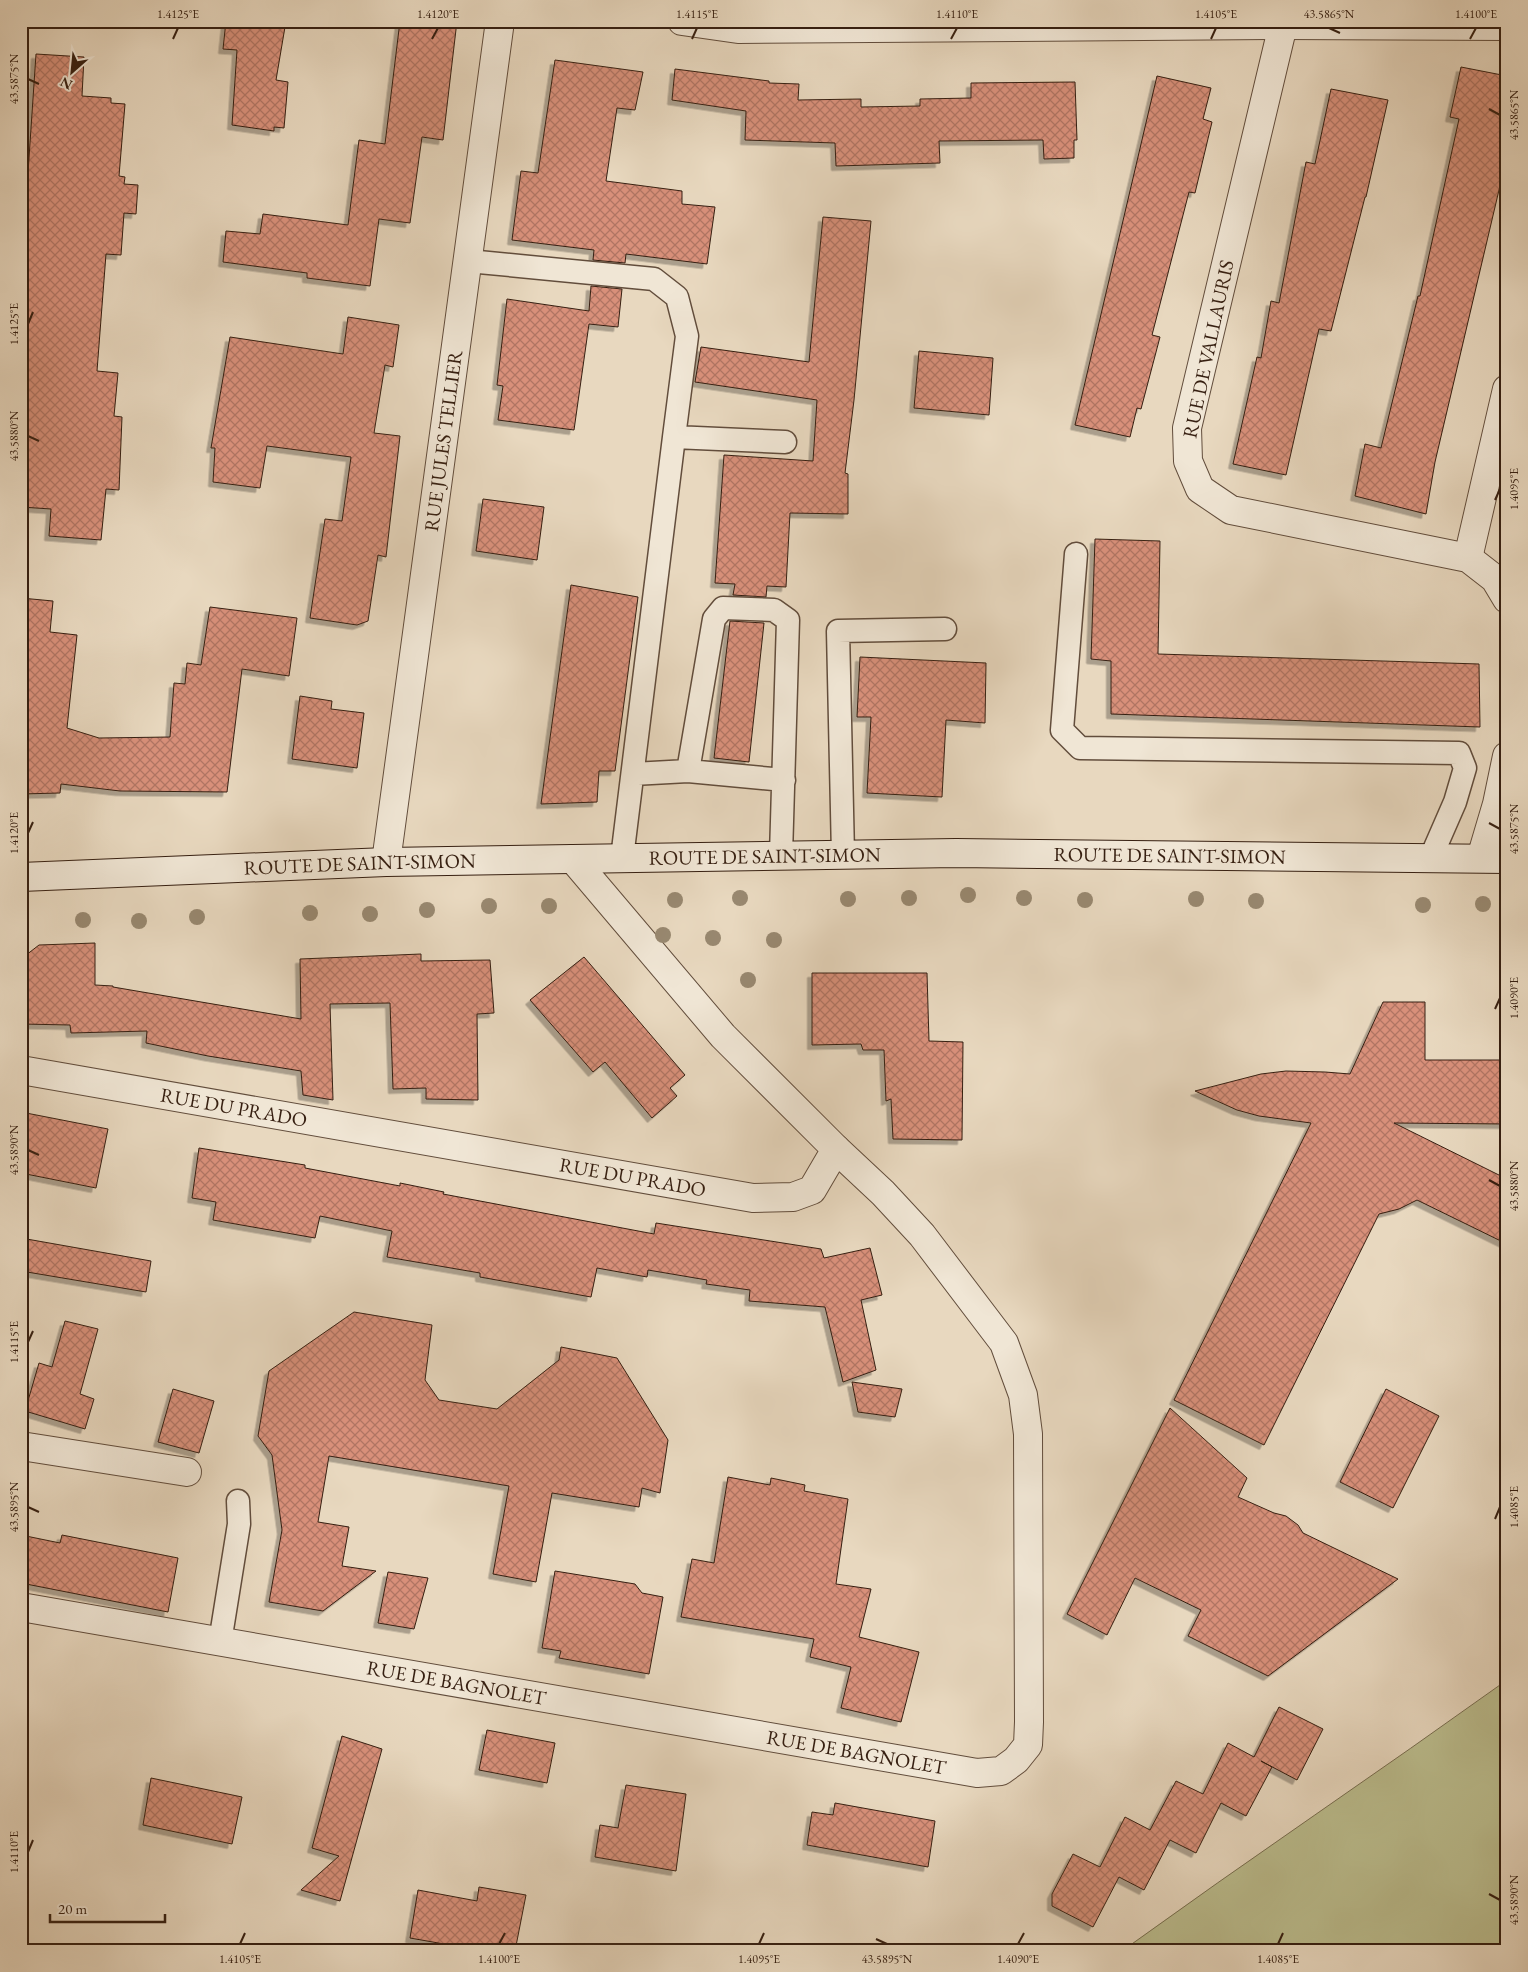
<svg xmlns="http://www.w3.org/2000/svg" width="1528" height="1972" viewBox="0 0 1528 1972" font-family="'EB Garamond',serif">
	<defs>
		<pattern id="building-cross-hatch" width="8" height="8" patternUnits="userSpaceOnUse" patternTransform="scale(1.25)"><rect width="8" height="8" fill="#d8907a"/><path d="M0 0l8 8M0 8l8-8" fill="none" stroke="#b07563"/></pattern>
		<filter id="shadow"><feDropShadow dx="-4.5" dy="4.5" stdDeviation="0" flood-color="#0004"/></filter>
	</defs>
	<rect width="100%" height="100%" fill="#e8d8bf"/>
	<filter id="stains"><feTurbulence type="fractalNoise" baseFrequency=".004" numOctaves="4"/><feColorMatrix values="0 0 0 0 .2 0 0 0 0 .09 0 0 0 0 .02 0 0 0 .5 -.17"/></filter>
	<radialGradient id="worn" r=".72"><stop offset=".6" stop-color="#630" stop-opacity="0"/><stop offset="1" stop-color="#630" stop-opacity=".3"/></radialGradient>
	<path fill="#bbbd8e" stroke="#786e50" d="M1507 1680V1951H1122C1249 1859 1379 1772 1507 1680Z"/>
	<path fill="url(#building-cross-hatch)" stroke="#361f11" filter="url(#shadow)" d="M226 21H286L276 80 288 82 284 128 274 127V131L232 125 237 50 223 49Z
		M400 21H457L443 140 422 137 410 223 379 219 370 286 307 278V273L223 262 226 231 260 234 263 214 348 225 359 140 385 144Z
		M36 54 84 57 82 96 111 98V103L125 104 119 176 125 177 124 184 138 185 136 214 124 213 121 255 106 254 97 371 118 373 114 416 122 417 119 490 106 489 101 540 49 536 51 509 21 507V247H23Z
		M555 60 643 72 635 110 617 108 606 181 682 191V204L715 207 707 264 626 254 625 263 593 260 594 250 512 240 521 171 538 173Z
		M1461 67 1507 76V156L1435 462 1426 514 1355 496 1365 444 1381 448 1418 296H1420L1459 119 1450 117Z
		M675 69 769 81V83L799 84 798 100 861 99V107L920 106V99L971 98V83L1075 82 1077 140H1074V158L1044 159 1043 140 939 141 940 163 836 166 835 143 745 140 746 111 672 100Z
		M1157 76 1211 88 1203 119 1212 122 1195 193 1189 192 1152 335 1160 337 1141 409 1137 408 1130 437 1075 425Z
		M1331 89 1388 100 1366 197H1365L1331 331 1319 329 1286 475 1233 464 1257 357 1261 358 1271 301 1279 303 1306 162 1315 164Z
		M823 217 871 221 854 400 845 473 848 474V514L790 513 786 587 767 586 766 597 733 595 735 584 715 583 724 455 813 461 817 400 695 382 701 347 809 362Z
		M591 286 622 289 618 327 589 324 574 430 498 420 503 386 497 385 507 299 589 311Z
		M348 317 399 325 393 367 385 365 374 433 400 436 386 557 378 555 368 621 357 625 310 618 325 519 342 521 351 457 267 446 260 488 213 482 215 448H211L230 337 343 354Z
		M919 351 993 358 989 415 914 408Z
		M483 499 544 507 537 560 476 551Z
		M1095 539 1160 541 1158 654 1479 664 1480 727 1111 714V661L1091 659Z
		M571 585 638 597 615 771H599L597 802 541 804Z
		M21 598 53 601 50 632 77 635 67 728 99 738 170 737 174 683 185 684 187 663 201 665 210 607 297 618 289 676 242 669 227 792 120 791 61 784 60 793 21 794Z
		M730 621 764 623 749 762 714 758Z
		M860 657 986 663 985 723 946 720 942 797 867 793 871 717H857Z
		M300 696 332 701 331 709 364 713 357 768 292 759Z
		M95 943V985L113 986V987L301 1019 300 959 421 954V961L490 960 494 1013 477 1014 478 1100 426 1099V1088L393 1089 390 1003 330 1004 333 1100 303 1095 301 1071 208 1056 146 1043 147 1031 71 1033 70 1025 21 1024V959L39 945Z
		M584 957 685 1075 670 1088 677 1096 652 1118 605 1062 593 1072 530 1000Z
		M812 973H927L929 1041 963 1042 962 1140 893 1139 891 1099 886 1101 884 1050H863L861 1044 812 1045Z
		M1383 1002H1425V1060H1507V1124L1394 1123 1507 1179V1244L1417 1200 1399 1209 1379 1214 1264 1445 1174 1400 1311 1123 1259 1116 1237 1110 1195 1091 1261 1074 1286 1071 1325 1072 1350 1074Z
		M21 1112 108 1129 96 1188 21 1173Z
		M199 1148 305 1165V1168L400 1186V1183L444 1192 443 1194 654 1234 656 1223 821 1249 824 1258 870 1248 882 1295 861 1300 876 1370 843 1382 825 1307 749 1301 750 1290 706 1284 707 1280 648 1270 647 1277 597 1268 591 1297 480 1277V1273L387 1257 392 1231 320 1216 315 1238 213 1220 216 1202 192 1198Z
		M21 1238 151 1261 146 1292 21 1271Z
		M354 1312 432 1325 425 1380 439 1400 497 1409 559 1360 561 1347 617 1358 668 1440 660 1493 642 1488 639 1507 552 1493 536 1582 493 1574 509 1486 329 1456 318 1522 349 1527 342 1566 376 1571 323 1611 269 1602 282 1530 272 1455 258 1436 269 1371Z
		M65 1321 98 1329 80 1394 94 1399 85 1429 25 1411 39 1363 52 1367Z
		M852 1382 902 1389 895 1417 858 1412Z
		M173 1389 214 1401 199 1453 158 1442Z
		M1386 1389 1439 1416 1393 1508 1340 1482Z
		M1170 1408 1247 1478 1238 1497 1274 1513 1286 1516 1298 1525 1303 1533 1398 1579 1268 1676 1188 1636 1201 1610 1135 1578 1107 1635 1067 1614Z
		M728 1477 770 1485 771 1478 805 1485 804 1491 848 1499 836 1584 871 1589 859 1637 919 1652 901 1722 841 1708 851 1667 810 1657 814 1639 681 1617 692 1559 714 1563Z
		M21 1535 60 1543 62 1535 178 1558 168 1612 21 1583Z
		M555 1571 635 1584 642 1593 663 1597 649 1674 559 1658 561 1651 542 1648Z
		M388 1572 428 1578 414 1629 378 1623Z
		M1279 1707 1323 1729 1297 1780 1261 1761 1272 1767 1246 1816 1221 1803 1196 1853 1170 1840 1144 1890 1119 1877 1093 1927 1052 1906V1894L1073 1854 1100 1867 1125 1817 1150 1830 1176 1781 1203 1794 1228 1743 1254 1757Z
		M487 1730 555 1743 547 1783 479 1770Z
		M342 1736 382 1749 340 1901 301 1890 339 1856 312 1848Z
		M151 1778 242 1797 232 1844 143 1825Z
		M626 1785 686 1794 676 1871 595 1857 600 1825 618 1828Z
		M835 1803 935 1821 928 1867 807 1845 812 1812 833 1815Z
		M479 1887 526 1895 515 1951H460L461 1947 410 1938 418 1890 477 1901Z"/>
	<g fill="none" stroke-linecap="round" stroke-linejoin="round">
		<defs>
			<path id="lane" d="M468 261 654 279 677 297 687 336 674 437 785 442
				M1076 554 1062 730 1080 748 1459 753 1465 768 1455 802 1431 857
				M688 771 784 780
				M633 774 688 771 714 619 723 608 774 610 788 620 781 855
				M843 855 838 631 945 629
				M622 858 674 437
				M220 1642 239 1524 238 1501"/>
			<g id="street">
				<path d="M682 21 738 29 1283 25 1507 26"/>
				<path d="M1283 25 1187 428 1188 461 1200 489 1231 510 1468 558 1495 579 1507 599"/>
				<path d="M1468 558 1507 389"/>
				<path d="M1481 858 1497 804 1507 756"/>
				<path id="s1" d="M386 862 500 21"/>
				<path id="s2" d="M21 1070 753 1198 793 1197 812 1190 836 1149 723 1036 573 859"/>
				<path d="M21 1446 187 1472"/>
				<path id="s3" d="M21 1607 977 1773 1001 1771 1016 1760 1028 1745 1029 1722 1028 1434 1023 1395 1004 1343 922 1235 883 1193 836 1149"/>
			</g>
			<g id="secondary">
				<path id="s4" d="M21 877 386 862 956 853 1507 859"/>
			</g>
		</defs>
		<use href="#lane" stroke="#624d3c" stroke-width="25"/>
		<use href="#street" stroke="#624d3c" stroke-width="30"/>
		<use href="#secondary" stroke="#361f11" stroke-width="30"/>
		<use href="#lane" stroke="#f0e6d5" stroke-width="22"/>
		<use href="#street" stroke="#f0e6d5" stroke-width="28"/>
		<use href="#secondary" stroke="#f0e6d5" stroke-width="28"/>
	</g>
	<g fill="#988870">
		<circle cx="968" cy="895" r="8"/>
		<circle cx="740" cy="898" r="8"/>
		<circle cx="909" cy="898" r="8"/>
		<circle cx="1024" cy="898" r="8"/>
		<circle cx="848" cy="899" r="8"/>
		<circle cx="1196" cy="899" r="8"/>
		<circle cx="675" cy="900" r="8"/>
		<circle cx="1085" cy="900" r="8"/>
		<circle cx="1256" cy="901" r="8"/>
		<circle cx="1483" cy="904" r="8"/>
		<circle cx="1423" cy="905" r="8"/>
		<circle cx="489" cy="906" r="8"/>
		<circle cx="549" cy="906" r="8"/>
		<circle cx="427" cy="910" r="8"/>
		<circle cx="310" cy="913" r="8"/>
		<circle cx="370" cy="914" r="8"/>
		<circle cx="197" cy="917" r="8"/>
		<circle cx="83" cy="920" r="8"/>
		<circle cx="139" cy="921" r="8"/>
		<circle cx="663" cy="935" r="8"/>
		<circle cx="713" cy="938" r="8"/>
		<circle cx="774" cy="940" r="8"/>
		<circle cx="748" cy="980" r="8"/>
	</g>
	<path fill="none" stroke="#361f11" stroke-width="2" d="M1329 28 1340 33M173 39 178 28M432 39 438 28M692 39 697 28M951 39 957 28M1211 39 1216 28M1470 39 1476 28M28 79 39 84M1489 109 1500 115M28 324 33 312M28 436 39 441M1495 500 1500 489M1489 823 1500 829M28 833 33 822M1495 1009 1500 998M28 1150 39 1155M1489 1180 1500 1186M28 1342 33 1331M28 1507 39 1512M1495 1519 1500 1507M28 1852 33 1840M1489 1894 1500 1900M876 1939 887 1944M240 1944 245 1933M499 1944 505 1933M759 1944 764 1933M1018 1944 1024 1933M1278 1944 1283 1933"/>
	<g text-anchor="middle" stroke-width="4" stroke-linejoin="round" paint-order="stroke">
		<g font-size="20" fill="#361f11" stroke="#f0e6d5">
			<text transform="translate(1208 349) rotate(-78)" y="7">RUE DE VALLAURIS</text>
			<text dy="7" stroke="none"><textPath href="#s1" startOffset="425">RUE JULES TELLIER</textPath></text>
			<text dy="7" stroke="none"><textPath href="#s4" startOffset="1149">ROUTE DE SAINT-SIMON</textPath></text>
			<text dy="7" stroke="none"><textPath href="#s4" startOffset="744">ROUTE DE SAINT-SIMON</textPath></text>
			<text dy="7" stroke="none"><textPath href="#s4" startOffset="339">ROUTE DE SAINT-SIMON</textPath></text>
			<text dy="7" stroke="none"><textPath href="#s2" startOffset="216">RUE DU PRADO</textPath></text>
			<text dy="7" stroke="none"><textPath href="#s2" startOffset="621">RUE DU PRADO</textPath></text>
			<text dy="7" stroke="none"><textPath href="#s3" startOffset="442">RUE DE BAGNOLET</textPath></text>
			<text dy="7" stroke="none"><textPath href="#s3" startOffset="848">RUE DE BAGNOLET</textPath></text>
		</g>
	</g>
	<rect width="1528" height="1972" fill="none" stroke="#e8d8bf" stroke-width="55"/>
	<g transform="translate(72 72) rotate(207)" stroke="#f0e6d5" stroke-width="4" paint-order="stroke">
	<path d="M0-4L9 19L0 12L-9 19Z" fill="#361f11"/>
	<text y="-8" font-size="14" font-weight="bold" text-anchor="middle" fill="#361f11">N</text>
	</g>
	<path d="M50 1914v8h115v-8" fill="none" stroke="#361f11" stroke-width="2.5"/>
	<text x="58" y="1914" font-size="15" fill="#361f11" stroke="#f0e6d5" stroke-width="4" paint-order="stroke">20 m</text>
	<rect x="28" y="28" width="1472" height="1916" fill="none" stroke="#361f11" stroke-width="2"/>
	<g font-size="12" text-anchor="middle" fill="#361f11">
		<text x="178" y="18">1.4125°E</text>
		<text x="438" y="18">1.4120°E</text>
		<text x="697" y="18">1.4115°E</text>
		<text x="957" y="18">1.4110°E</text>
		<text x="1216" y="18">1.4105°E</text>
		<text x="1329" y="18">43.5865°N</text>
		<text x="1476" y="18">1.4100°E</text>
		<text transform="translate(14 79) rotate(-90)" y="4">43.5875°N</text>
		<text transform="translate(1514 115) rotate(-90)" y="4">43.5865°N</text>
		<text transform="translate(14 324) rotate(-90)" y="4">1.4125°E</text>
		<text transform="translate(14 436) rotate(-90)" y="4">43.5880°N</text>
		<text transform="translate(1514 489) rotate(-90)" y="4">1.4095°E</text>
		<text transform="translate(1514 829) rotate(-90)" y="4">43.5875°N</text>
		<text transform="translate(14 833) rotate(-90)" y="4">1.4120°E</text>
		<text transform="translate(1514 998) rotate(-90)" y="4">1.4090°E</text>
		<text transform="translate(14 1150) rotate(-90)" y="4">43.5890°N</text>
		<text transform="translate(1514 1186) rotate(-90)" y="4">43.5880°N</text>
		<text transform="translate(14 1342) rotate(-90)" y="4">1.4115°E</text>
		<text transform="translate(14 1507) rotate(-90)" y="4">43.5895°N</text>
		<text transform="translate(1514 1507) rotate(-90)" y="4">1.4085°E</text>
		<text transform="translate(14 1852) rotate(-90)" y="4">1.4110°E</text>
		<text transform="translate(1514 1900) rotate(-90)" y="4">43.5890°N</text>
		<text x="240" y="1963">1.4105°E</text>
		<text x="499" y="1963">1.4100°E</text>
		<text x="759" y="1963">1.4095°E</text>
		<text x="887" y="1963">43.5895°N</text>
		<text x="1018" y="1963">1.4090°E</text>
		<text x="1278" y="1963">1.4085°E</text>
	</g>
	<rect width="100%" height="100%" filter="url(#stains)"/>
	<rect width="100%" height="100%" fill="url(#worn)"/>
</svg>
